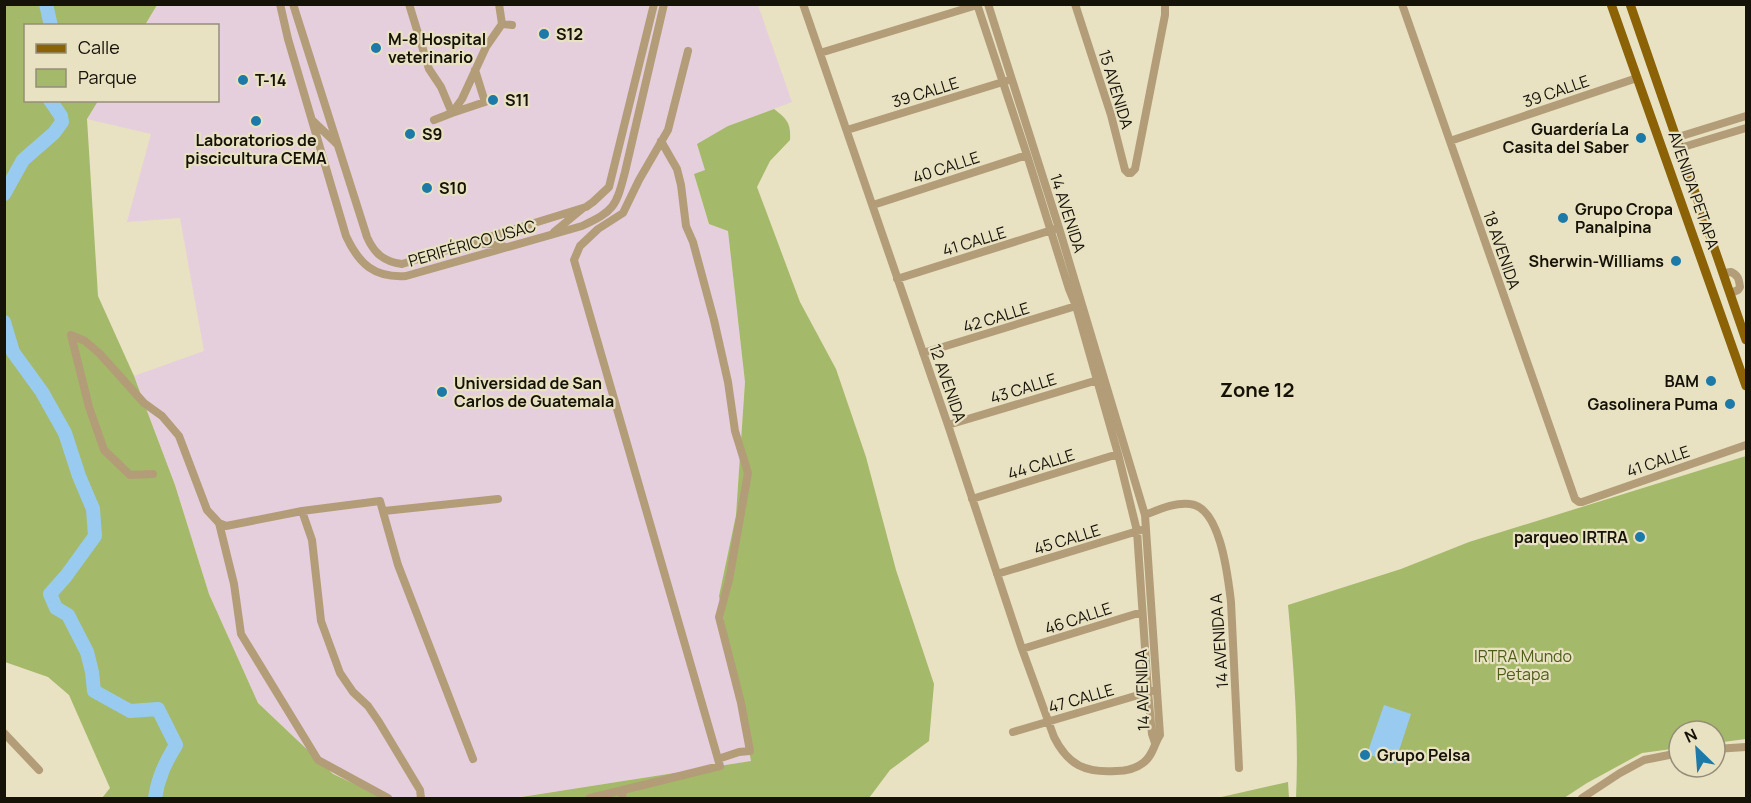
<svg xmlns="http://www.w3.org/2000/svg" width="1751" height="803" viewBox="0 0 1751 803" font-family="Manrope,sans-serif">
	<rect width="100%" height="100%" fill="#e8e1c2"/>
	<path fill="#e5cfdd" d="M157 5H758L792 102 728 126 705 171 694 174 709 224 728 230 745 382 736 515 719 596 752 761 514 798H385L333 774 258 703 209 594 175 485 134 376 204 351 180 218 127 222 151 134 87 119 98 101 218 100V26L145 25Z"/>
	<path fill="#a4b969" d="M5 5H157L145 25 26 26V100L98 101 87 119 98 296 134 376 144 403 175 485 209 594 258 703 333 774 385 798H102L110 788 69 695 48 677 5 662Z
		M774 109C787 119 791 123 790 140L770 161 757 187 800 302 836 369 866 457 896 570 934 684 929 741 890 770 869 798H515L751 761 719 596 736 515 745 382 728 231 709 224 694 174 705 170 697 144 728 126Z
		M1746 456V739L1715 743V731H1679V748L1642 753 1587 783 1564 798H1296C1299 734 1294 670 1288 605L1401 569 1469 542Z
		M1288 782 1289 798H1217Z"/>
	<path fill="#99cbf1" d="M1384 705 1411 714 1395 763 1367 754Z"/>
	<g fill="none" stroke-linecap="round" stroke-linejoin="round">
		<path stroke="#99cbf1" stroke-width="14" d="M46 4 51 26
			M4 194 23 160 54 133 62 122 61 116 50 100
			M4 322 13 352 42 392 65 433 79 476 93 509 95 536 66 576 50 594 56 608 68 615 87 652 92 672 94 691 130 711 158 709 176 745C165 763 158 778 155 798"/>
		<path stroke="#b39d78" stroke-width="8" d="M280 4 288 39 346 236C359 264 374 278 406 276L582 226C614 211 616 207 625 172L664 4
			M293 4 367 237C374 253 384 262 402 264L586 207 593 202 609 187 654 4
			M409 4 429 69 441 87 452 113 485 102 475 70
			M803 4 948 425 1022 649 1054 737C1068 765 1085 773 1116 771 1125 771 1135 769 1143 763 1153 756 1154 744 1160 735L1145 515 1059 228 988 4
			M977 4 1027 155 1069 289 1076 306 1118 454 1137 531 1148 692 1152 734 1155 743
			M1075 4 1111 115 1125 170 1128 173H1131L1135 169 1165 15V4
			M1402 4 1575 499 1579 502H1582L1746 445
			M502 24 512 25
			M820 53 977 5
			M434 120 452 113 462 99 486 47 502 24 499 4
			M313 121 337 144
			M847 130 1006 81
			M1675 138 1746 116
			M661 141 677 169 681 185 686 226 693 242 714 320 728 382 735 431 748 473 729 580 719 617 741 703 750 751 739 752 718 759
			M1450 141 1637 78
			M1680 148 1746 128
			M873 205 1027 155
			M554 232 582 209
			M476 243 503 246
			M1724 273 1731 272C1738 275 1739 279 1740 287L1738 290 1731 293
			M897 279 1055 229
			M923 353 1076 306
			M948 425 1101 379
			M153 474 130 475 104 450 89 407 71 335 85 341 100 354 144 403 162 416 179 436 207 510 219 523 234 584 241 634 318 760 388 798
			M972 499 1118 454
			M302 511 312 540 321 621 340 673 353 692 368 706 379 722 420 790 421 798
			M384 511 498 499
			M1145 515C1158 510 1175 502 1190 504 1221 507 1228 578 1231 602L1239 768
			M219 523 226 526 302 511 380 501 398 565 473 759
			M997 574 1141 530
			M1022 649 1142 612
			M1013 732 1152 691
			M4 733 39 770
			M1715 749 1746 747
			M590 798 623 790
			M622 798 623 790 720 766 574 260 580 246 598 229 623 213 639 180 668 130 688 51
			M1582 798 1620 773 1644 760 1679 753"/>
		<path stroke="#8b6206" stroke-width="9" d="M1611 4 1746 386
			M1630 4 1746 340"/>
	</g>
	<g fill="#1d79a7" stroke="#e8e1c2" stroke-width="2">
		<circle cx="544" cy="34" r="6"/>
		<circle cx="376" cy="48" r="6"/>
		<circle cx="243" cy="80" r="6"/>
		<circle cx="493" cy="100" r="6"/>
		<circle cx="256" cy="121" r="6"/>
		<circle cx="410" cy="134" r="6"/>
		<circle cx="1641" cy="138" r="6"/>
		<circle cx="427" cy="188" r="6"/>
		<circle cx="1563" cy="218" r="6"/>
		<circle cx="1676" cy="261" r="6"/>
		<circle cx="1711" cy="381" r="6"/>
		<circle cx="442" cy="392" r="6"/>
		<circle cx="1730" cy="404" r="6"/>
		<circle cx="1640" cy="537" r="6"/>
		<circle cx="1365" cy="755" r="6"/>
	</g>
	<g text-anchor="middle" stroke-width="4.5" stroke-linejoin="round" paint-order="stroke">
		<g font-size="16" font-weight="bold" fill="#151208" stroke="#e8e1c2" text-anchor="start">
			<text x="556" y="40">S12</text>
			<text x="388" y="45">M-8 Hospital<tspan x="388" dy="18">veterinario</tspan></text>
			<text x="255" y="86">T-14</text>
			<text x="505" y="106">S11</text>
			<text x="1629" y="135" text-anchor="end">Guardería La<tspan x="1629" dy="18">Casita del Saber</tspan></text>
			<text x="422" y="140">S9</text>
			<text x="256" y="146" text-anchor="middle">Laboratorios de<tspan x="256" dy="18">piscicultura CEMA</tspan></text>
			<text x="439" y="194">S10</text>
			<text x="1575" y="215">Grupo Cropa<tspan x="1575" dy="18">Panalpina</tspan></text>
			<text x="1664" y="267" text-anchor="end">Sherwin-Williams</text>
			<text x="1699" y="387" text-anchor="end">BAM</text>
			<text x="454" y="389">Universidad de San<tspan x="454" dy="18">Carlos de Guatemala</tspan></text>
			<text x="1718" y="410" text-anchor="end">Gasolinera Puma</text>
			<text x="1628" y="543" text-anchor="end">parqueo IRTRA</text>
			<text x="1377" y="761">Grupo Pelsa</text>
		</g>
		<g font-size="16" fill="#151208" stroke="#e8e1c2">
			<text transform="translate(1116 89) rotate(73)" y="6">15 AVENIDA</text>
			<text transform="translate(1556 91) rotate(-19)" y="6">39 CALLE</text>
			<text transform="translate(925 92) rotate(-17)" y="6">39 CALLE</text>
			<text transform="translate(946 167) rotate(-18)" y="6">40 CALLE</text>
			<text transform="translate(1694 190) rotate(71)" y="6">AVENIDA PETAPA</text>
			<text transform="translate(1068 213) rotate(72)" y="6">14 AVENIDA</text>
			<text transform="translate(974 241) rotate(-17)" y="6">41 CALLE</text>
			<text transform="translate(472 243) rotate(-16)" y="6">PERIFÉRICO USAC</text>
			<text transform="translate(1502 250) rotate(71)" y="6">18 AVENIDA</text>
			<text transform="translate(996 317) rotate(-17)" y="6">42 CALLE</text>
			<text transform="translate(948 383) rotate(71)" y="6">12 AVENIDA</text>
			<text transform="translate(1023 388) rotate(-17)" y="6">43 CALLE</text>
			<text transform="translate(1658 461) rotate(-19)" y="6">41 CALLE</text>
			<text transform="translate(1041 464) rotate(-17)" y="6">44 CALLE</text>
			<text transform="translate(1067 539) rotate(-17)" y="6">45 CALLE</text>
			<text transform="translate(1078 618) rotate(-18)" y="6">46 CALLE</text>
			<text transform="translate(1219 641) rotate(-94)" y="6">14 AVENIDA A</text>
			<text transform="translate(1142 690) rotate(-92)" y="6">14 AVENIDA</text>
			<text transform="translate(1081 698) rotate(-16)" y="6">47 CALLE</text>
		</g>
		<g font-size="16" fill="#4e5d18" stroke="#e8e1c2">
			<text x="1523" y="662">IRTRA Mundo<tspan x="1523" dy="18">Petapa</tspan></text>
		</g>
		<g font-size="20" font-weight="bold" fill="#151208" stroke="#e8e1c2">
			<text x="1257" y="397">Zone 12</text>
		</g>
	</g>
	<rect width="1751" height="803" fill="none" stroke="#151208" stroke-width="12"/>
	<rect x="24" y="24" width="195" height="78" fill="#e8e1c2" stroke="#948e78" stroke-width="1.5"/>
	<rect x="36" y="44" width="30" height="9" fill="#8b6206" stroke="#948e78" stroke-width="1.5"/>
	<text x="78" y="54" font-size="18" fill="#151208">Calle</text>
	<rect x="36" y="69" width="30" height="18" fill="#a4b969" stroke="#948e78" stroke-width="1.5"/>
	<text x="78" y="84" font-size="18" fill="#151208">Parque</text>
	<g transform="translate(1697 749) rotate(335)"><circle r="28" fill="#e8e1c2" stroke="#948e78" stroke-width="1.5"/>
	<path d="M0-4.5L10 22L0 15L-10 22Z" fill="#1d79a7"/>
	<text y="-9" font-size="16" font-weight="bold" text-anchor="middle" fill="#151208">N</text>
	</g>
</svg>
